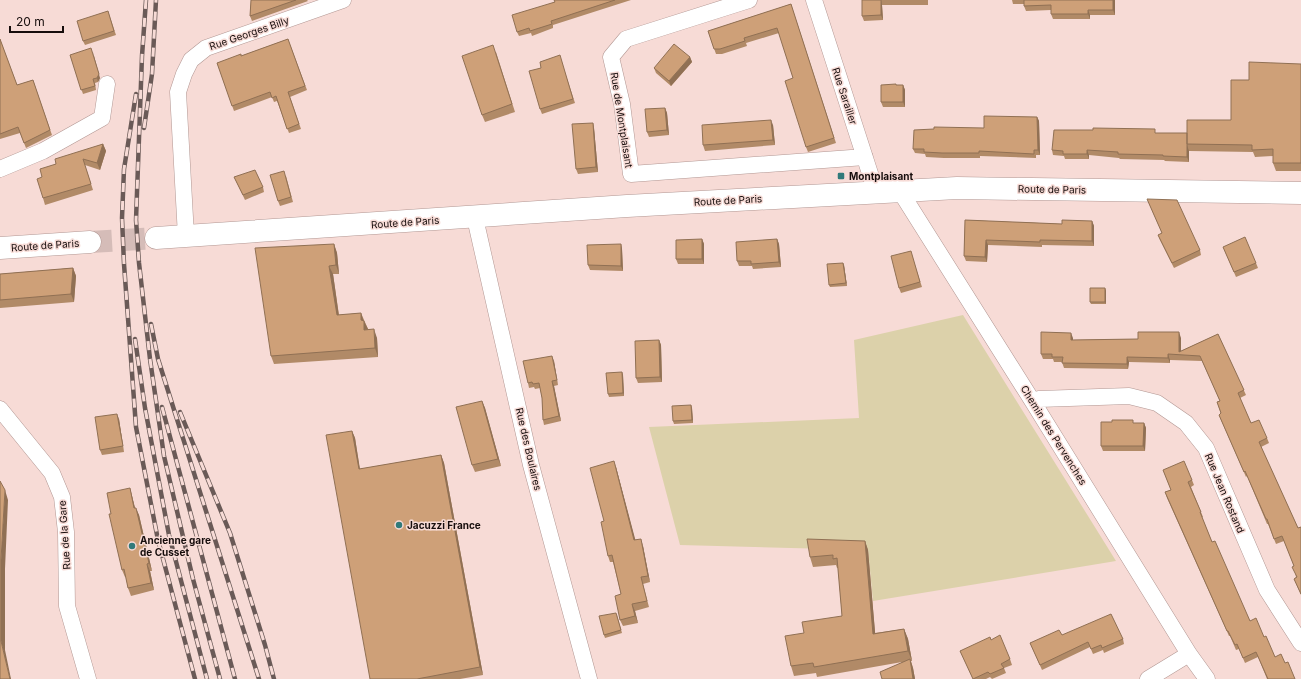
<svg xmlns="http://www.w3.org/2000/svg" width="1301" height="679" viewBox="0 0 1301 679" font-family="Inter,sans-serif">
	<rect width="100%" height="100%" fill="#f7dbd6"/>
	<path fill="#dcd1aa" d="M963 315 1116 561 873 601 868 550 680 545 649 427 859 418 854 340Z"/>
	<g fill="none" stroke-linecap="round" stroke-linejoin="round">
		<path stroke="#d5bcb8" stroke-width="22" stroke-dasharray="22 11" stroke-linecap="butt" d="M90 242 156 238"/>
		<defs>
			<path id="street" d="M749 0 626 39 611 57 622 104 631 174 865 157
				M814 0 876 192
				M0 169 43 151 102 118 107 84
				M900 191 1033 402 1189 654 1207 679
				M475 218 531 465 589 679
				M186 236 178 92 184 74 191 60 206 48 343 0
				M1033 402 1039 399 1129 396 1157 403 1186 423 1206 448 1267 590 1301 643
				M0 409 52 473 62 497 66 532 67 606 88 679
				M1148 679 1189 654"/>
			<path id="secondary" d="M156 238 627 206 957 188 1301 193
				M0 248 90 242"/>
		</defs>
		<use href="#street" stroke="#b29793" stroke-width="17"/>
		<use href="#secondary" stroke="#b29793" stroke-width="23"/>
		<use href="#street" stroke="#fff" stroke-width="16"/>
		<use href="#secondary" stroke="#fff" stroke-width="22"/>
		<defs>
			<path id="rail" d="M146 0 142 56 136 220 139 263 150 359 164 456 193 579 220 679
				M136 94 124 169 122 218 124 264 136 427 158 540 195 679
				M144 128 152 74 156 0
				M151 324 158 359 259 679
				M135 339 145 408 169 535 207 679
				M162 407 235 679
				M180 412 230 533 265 645 274 679"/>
		</defs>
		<use href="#rail" stroke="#6a5a57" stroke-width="4.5"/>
		<use href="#rail" stroke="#f7dbd6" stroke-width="3" stroke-dasharray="9" stroke-linecap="butt"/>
	</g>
	<path fill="#b18a67" d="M251 0H307L308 1 252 21 250 16Z
		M554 0H631L553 25V28L532 36 531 33 519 36 517 32 555 2Z
		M862 0H928V5H882L883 20 864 21 862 16Z
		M1012 0H1115V15H1090V19H1053L1051 14V10L1026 11 1024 6V4H1013Z
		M791 4 836 143 808 152 806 147 793 78 779 33 746 43 747 46 722 54H716L708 31Z
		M108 11 116 35 85 45 83 41Z
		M0 39 17 85 33 80 52 135 26 148 20 133 0 139Z
		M288 39 307 90 290 97 301 129 289 133 277 101 274 102 272 97 234 111 217 63 241 56Z
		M496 52 515 112 485 122 482 115Z
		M70 55 100 78 98 82 95 83 96 90 83 94Z
		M690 57 692 62 671 86 656 73 654 68Z
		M561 60 575 103 542 114 540 109 541 68Z
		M1301 64V171H1276L1273 163V156L1255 157 1253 152 1189 151V162L1165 161 1164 160 1120 159 1119 158 1089 155V159H1065L1064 156 1053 155 1052 150 1156 133H1187L1231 120 1249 80Z
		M896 85H903L905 90V107H883L881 102Z
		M665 108 667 113 669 135 649 137 647 132Z
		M1037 117 1039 121 1040 155H1036V158L980 156V158H944L926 157 925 154 915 153 913 149 984 128Z
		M593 123 594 128 598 172 578 174 576 169Z
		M773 125 775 145 705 151 703 145Z
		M103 144 106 151 100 170 85 165 93 190 45 205 43 198 42 177 56 164Z
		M286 176 293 202 280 206 278 201Z
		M234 177 263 187 264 192 245 200Z
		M1147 199 1200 250 1201 255 1174 268 1160 240 1158 235 1162 233Z
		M965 220 1062 224 1092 221 1094 226V246L1042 245V247L988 245 987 262 966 261 964 256Z
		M702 239 704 244V264H678L676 259Z
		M777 239 779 244 781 267 753 269 752 266H739L737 261Z
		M334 244 337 253 339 274H333L339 315 361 313 368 329 377 338 378 357 274 364 271 356Z
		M621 244 622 249 623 271 590 270 588 265Z
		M1223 247 1256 263 1258 268 1236 277Z
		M912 256 922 287 901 293 899 288Z
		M843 263 844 265 847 286 830 287 829 285Z
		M73 268 76 276 74 302 0 308V274Z
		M1105 288 1106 291V304H1091L1090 302Z
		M1218 334 1246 395 1240 398 1251 423 1267 438 1269 443 1261 447 1298 528 1301 527V595L1294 579 1296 577 1294 566 1284 541 1276 544 1268 524H1267L1247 476 1246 477 1221 420 1219 415 1221 414 1217 402 1220 401 1202 361 1170 360V363L1129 362 1128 369 1064 368 1062 362H1054L1053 359H1043L1041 354 1073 338V340L1138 339 1181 338V351Z
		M659 340 661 345 662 382 638 383 636 378Z
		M554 361 558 385 554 386 561 421 544 425 543 420 542 398 540 388 535 389 534 387 529 388 528 383Z
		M622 372 623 375 624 396 609 397 608 394Z
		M482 401 485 408 501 466 475 472 472 465Z
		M691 405 692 408 693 423 674 424 673 421Z
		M119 419 124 452 102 455 100 450Z
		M1134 423H1144L1146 428 1145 451H1103L1101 446Z
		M352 431 355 438 360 469 441 455 444 463 483 675 460 679H370Z
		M616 467 635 540 643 546 650 582 643 584 649 607 635 611 638 623 623 626 620 620 621 594 613 562H610L608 556 604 521Z
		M1163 470 1192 480 1194 485 1191 487 1203 517H1202L1212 542 1250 621 1264 637 1275 657 1285 663 1295 679H1267L1258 657 1245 663 1239 649 1236 650 1230 636H1229L1167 498 1165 492 1171 490Z
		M130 488 135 508 139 515 152 571H150L154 590 131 596 128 588 126 577H125L122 570 111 514Z
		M865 541 868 550 875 633 904 629 908 639 912 661H911L913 668 915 679H882L902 662 817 677 816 673 794 676 791 666 804 633 842 616 838 568H837L836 565 813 567 810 557Z
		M617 615 622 633 605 638 604 635Z
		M1062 635 1123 639 1124 644 1104 653 1103 650 1093 654 1090 647 1042 670 1030 643Z
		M991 640 1010 659 1012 665 1004 668 1006 673 992 679 990 677 986 679H973L960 651Z"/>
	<path fill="#907054" d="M881 0 882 5 883 20 881 15Z
		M1113 0H1115V15L1113 10Z
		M1088 10 1090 15V19L1088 14Z
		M93 52 100 78 98 82 97 78Z
		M690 57 692 62 671 86 669 81Z
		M903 85 905 90V107L903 102Z
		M665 108 667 113 669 135 667 130Z
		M1037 117 1039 121 1040 155 1038 150Z
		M771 120 773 125 775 145 773 140Z
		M593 123 594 128 598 172 596 167Z
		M103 144 106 151 100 170 97 163Z
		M1187 145 1189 151V162L1187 157Z
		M1087 150 1089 155V159L1087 154Z
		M1092 221 1094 226V246L1092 241Z
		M702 239 704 244V264L702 259Z
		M777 239 779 244 781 267 779 262Z
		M986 240 988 245 987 262 985 257Z
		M334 244 337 253 339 274 336 265Z
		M621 244 622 249 623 271 621 266Z
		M843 263 844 265 847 286 846 283Z
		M329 266 333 274 340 324 337 315Z
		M73 268 76 276 74 302 71 294Z
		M1105 288 1106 291V304L1105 302Z
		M361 313 364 322 361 320Z
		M364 321 368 329 364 330Z
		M374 329 377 338 378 357 375 348Z
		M1179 332 1181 338V355L1179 352Z
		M1071 333 1073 338V345L1071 340Z
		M659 340 661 345 662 382 660 377Z
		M1168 354 1170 360V363L1168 358Z
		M552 356 554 361 558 385 557 380Z
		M1127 357 1129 362 1128 369 1127 364Z
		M622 372 623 375 624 396 623 393Z
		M552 381 554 386 561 421 559 416Z
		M482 401 485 408 501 466 498 459Z
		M691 405 692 408 693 423 692 420Z
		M117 414 119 419 124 452 123 446Z
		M1144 423 1146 428 1145 451 1143 446Z
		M352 431 355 438 361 477 359 469Z
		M441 455 444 463 483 675 480 667Z
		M614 461 616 467 637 546 634 540Z
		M130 488 137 516 134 508Z
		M5 490 8 500 5 569V650L11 679H10L1 641V560Z
		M136 508 139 515 152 571 149 563Z
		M641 539 643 546 650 582 648 576Z
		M865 541 868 550 876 643 873 634Z
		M147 564 150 571 154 590 151 583Z
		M632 604 635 611 638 623 635 616Z
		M904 629 908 639 912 661 908 651Z
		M910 659 913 668 915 679H913Z"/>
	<path fill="#cea078" stroke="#907054" d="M251 0H296L250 16Z
		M554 0H615L551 21 552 24 530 31 529 28 517 32 512 15 555 2Z
		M862 0H881V15L862 16Z
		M1024 0H1113V10H1088V14H1051V5L1024 6Z
		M791 4 834 138 806 147 785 81 793 78 777 28 744 38 745 41 720 49H714L708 31Z
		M108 11 114 31 83 41 77 21Z
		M0 39 17 85 33 80 50 130 24 143 18 127 0 134Z
		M288 39 305 86 288 92 299 124 287 129 276 96 272 98 270 92 232 106 217 63 241 54V56Z
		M674 44 690 57 669 81 654 68Z
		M493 45 512 104 482 115 462 56Z
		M91 48 99 74 97 78 93 79 95 86 81 90 70 55Z
		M560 55 573 99 540 109 529 71 541 68 540 62Z
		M1249 62 1301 64V163H1273V149L1252 150V145L1187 144V120H1231V80H1249Z
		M896 84V85H903V102H881V85Z
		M665 108 667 130 647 132 645 109Z
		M984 116 1037 117 1038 150H1034V154L979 151V153H942L924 152V149H913L914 130 934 129V127L984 128Z
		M771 120 773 140 703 145 702 125Z
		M593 123 596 167 576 169 572 124Z
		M1093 128 1155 129V133H1187V157L1163 156V155L1118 154V152L1087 150V154H1063V151L1052 150 1054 130H1093Z
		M103 144 97 163 83 159 91 184 43 198 37 179 42 177 40 169 56 164 55 159Z
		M255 170 263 187 243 195 234 177Z
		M284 171 291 197 278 201 270 175Z
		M1147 199 1177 200 1200 250 1172 263 1158 235 1162 233Z
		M965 220 1062 224V220L1092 221V241L1040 240V242L986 240 985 257 964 256Z
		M1245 237 1256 263 1234 272 1223 247Z
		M702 239V259H676V240Z
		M777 239 779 262 751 264V261H737L736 242Z
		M334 244 336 265 329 266 337 315 361 313V320L364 321V330L374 329 375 348 271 356 255 248Z
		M621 244V266L588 265 587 245Z
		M911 251 920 282 899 288 891 256Z
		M843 263 846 283 829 285 827 264Z
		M73 268 71 294 0 300V274Z
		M1090 288H1105V302H1090Z
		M1041 332 1071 333V340L1138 339V332H1179V352L1218 334 1244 390 1238 393 1251 423 1259 420 1267 438 1259 442 1298 528 1301 527V594L1294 579 1297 577 1292 567 1294 566 1282 536 1274 539 1267 519H1266L1245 471 1244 472 1219 415 1221 413 1217 402 1220 401 1200 356 1168 354V358L1127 357V364L1062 363 1063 357H1052V354H1041Z
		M659 340 660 377 636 378 635 341Z
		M552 356 557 380 552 381 559 416 543 420 542 398 539 383 533 384 532 382 528 383 523 361Z
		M622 372 623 393 608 394 606 373Z
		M482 401 498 459 472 465 456 407Z
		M691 405 692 420 673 421 672 406Z
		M117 414 123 446 100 450 95 417Z
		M1112 420H1133V423H1144L1143 446H1101V422H1112Z
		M352 431 359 469 441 455 480 667 417 679H370L326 435Z
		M614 461 634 540 641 539 648 576 641 577 647 601 632 604 635 616 620 620 615 596 621 594 612 555 608 556 601 522 604 521 590 468Z
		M1184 461 1192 480 1188 482 1201 512H1200L1212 542 1215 541 1250 621 1256 618 1264 637 1266 636 1275 657 1281 654 1285 663 1288 662 1295 679H1268L1256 652 1243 658 1237 644 1235 645 1228 631H1227L1165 492 1171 490 1163 470Z
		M0 481 5 490 1 560V641L10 679H0Z
		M130 488 134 508H136L149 563 147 564 151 583 128 588 124 569 122 570 109 514H111L107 493Z
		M807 539 865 541 873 634 904 629 908 651 814 667 813 663 791 666 785 636 804 633 802 622 842 616 837 558 833 559V555L810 557Z
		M616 613 621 630 604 635 599 616Z
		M1111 614 1123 639 1102 648 1101 645 1091 649 1088 642 1040 665 1030 643 1059 630 1062 635Z
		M1000 635 1010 659 1001 664 1004 668 990 674 988 672 973 679 960 651 990 637 991 640Z
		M910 659 913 679H882L880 672Z"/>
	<g fill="#317a7a" stroke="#f7dbd6" stroke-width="1.5">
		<rect x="837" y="172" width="8" height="8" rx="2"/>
		<circle cx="399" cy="525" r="4"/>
		<circle cx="132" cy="546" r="4"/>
	</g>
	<g text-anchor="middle" stroke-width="3" stroke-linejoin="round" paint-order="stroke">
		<g font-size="10" fill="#160d0c" stroke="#f7dbd6">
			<text transform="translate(249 33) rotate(-19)" y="4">Rue Georges Billy</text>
			<text transform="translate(845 96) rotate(72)" y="4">Rue Sarailler</text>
			<text transform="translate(622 120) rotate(81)" y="4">Rue de Montplaisant</text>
			<text transform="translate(1052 189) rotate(1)" y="4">Route de Paris</text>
			<text transform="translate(728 200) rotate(-3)" y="4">Route de Paris</text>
			<text transform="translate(405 222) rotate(-4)" y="4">Route de Paris</text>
			<text transform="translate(45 245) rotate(-4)" y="4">Route de Paris</text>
			<text transform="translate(1054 435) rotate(58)" y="4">Chemin des Pervenches</text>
			<text transform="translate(529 449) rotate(77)" y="4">Rue des Boulaires</text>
			<text transform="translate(1225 493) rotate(67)" y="4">Rue Jean Rostand</text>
			<text transform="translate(64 535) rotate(-94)" y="4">Rue de la Gare</text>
		</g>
		<g font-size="10" font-weight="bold" fill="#160d0c" stroke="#f7dbd6" text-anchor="start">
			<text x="849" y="180">Montplaisant</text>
			<text x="407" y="529">Jacuzzi France</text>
			<text x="140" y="544">Ancienne gare<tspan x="140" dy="12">de Cusset</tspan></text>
		</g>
	</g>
	<path d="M10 26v6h53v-6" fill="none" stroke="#160d0c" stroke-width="2"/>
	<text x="16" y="26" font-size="12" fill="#160d0c" stroke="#f7dbd6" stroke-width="3" paint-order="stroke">20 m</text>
</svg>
